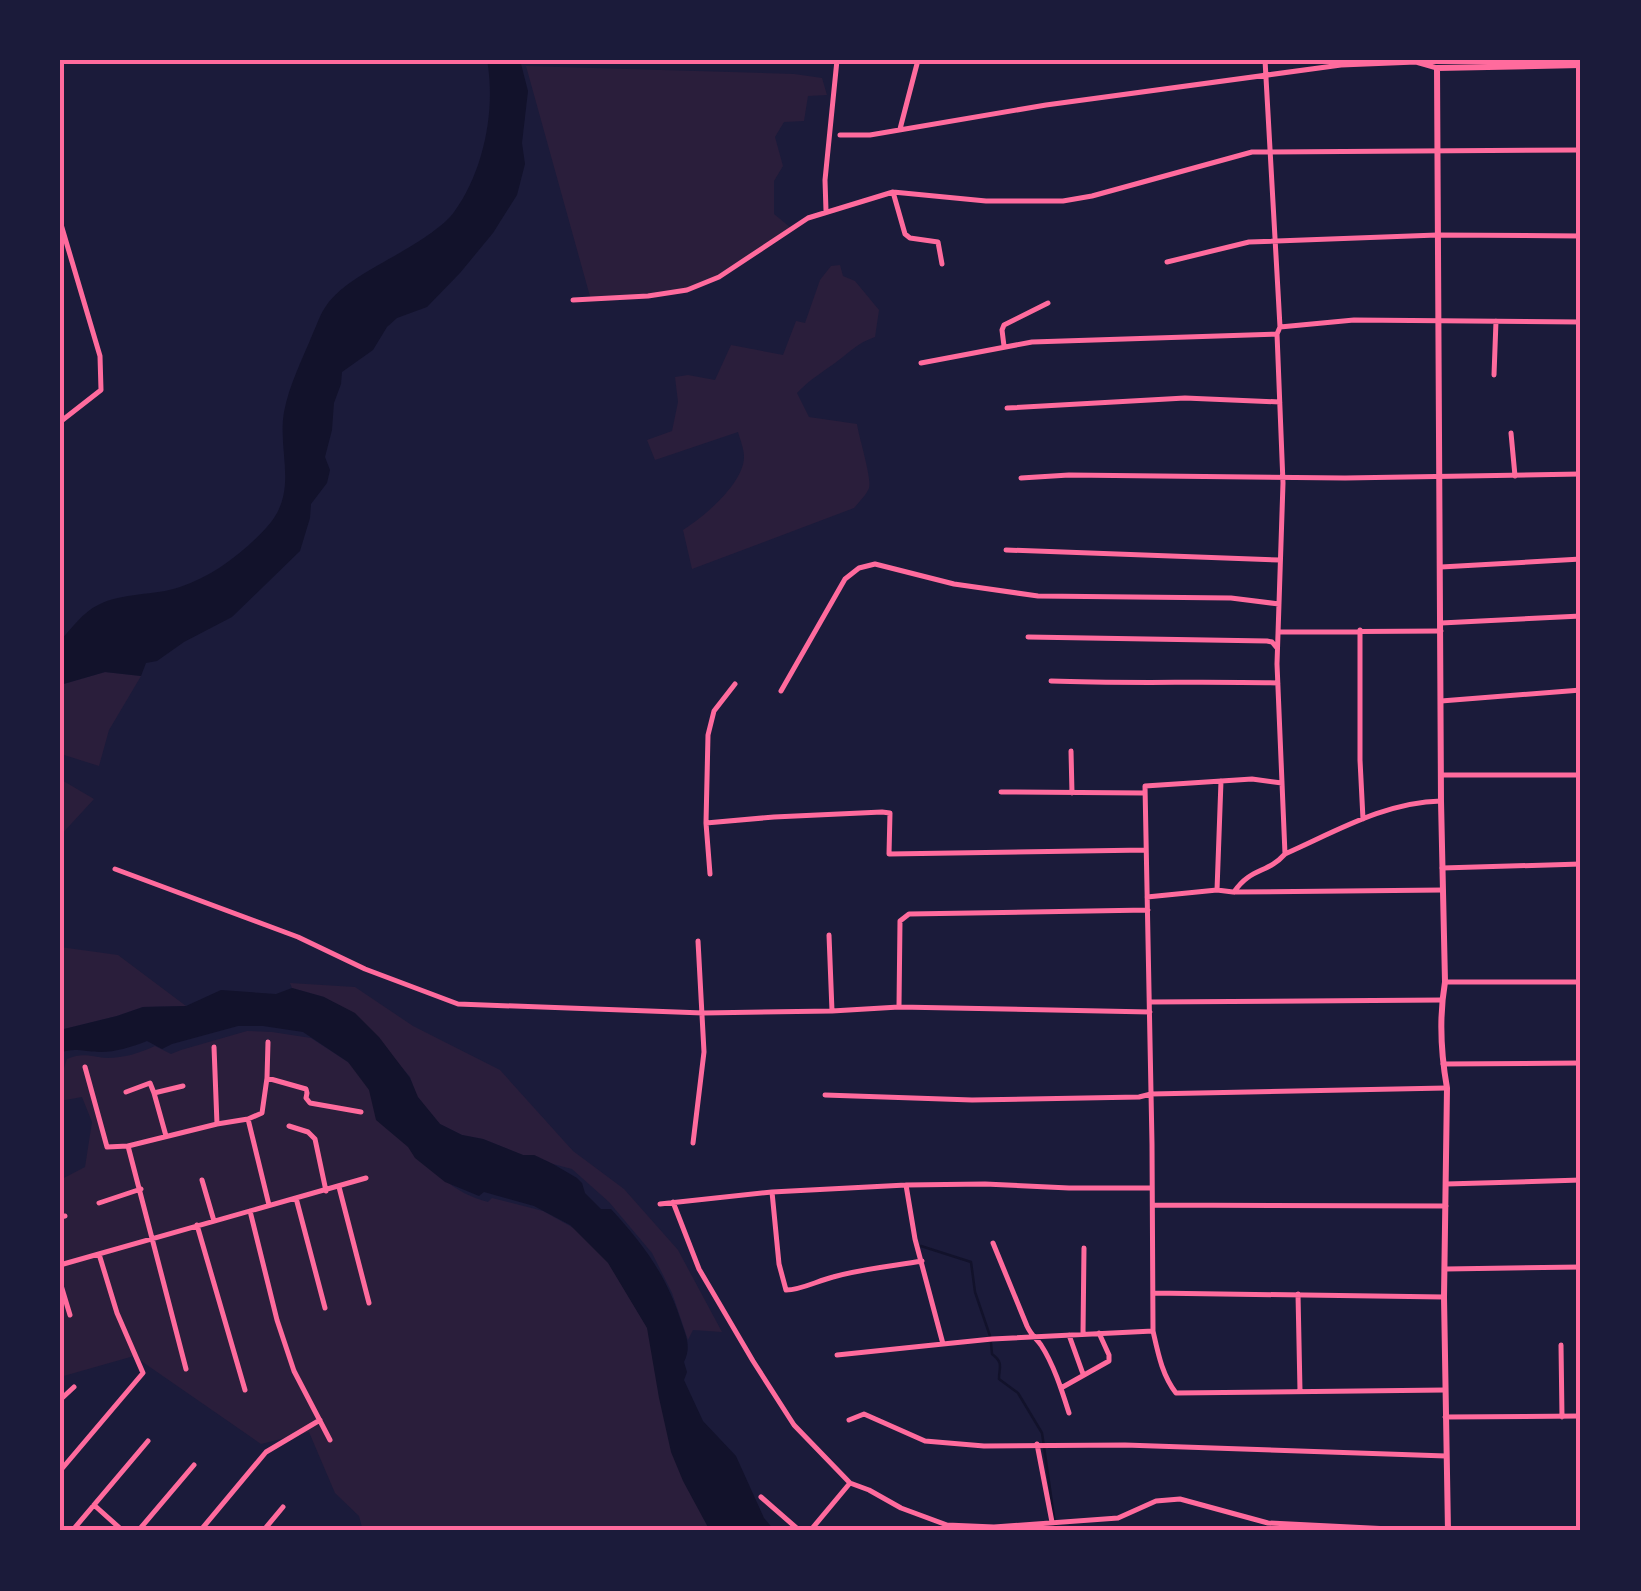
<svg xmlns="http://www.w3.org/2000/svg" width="1641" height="1591" viewBox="0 0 1641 1591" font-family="Poppins,sans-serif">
	<rect width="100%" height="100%" fill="#1b1b3a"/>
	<path fill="#2a1e3b" d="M526 66 794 74 822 78 827 95 808 96 804 121 784 122 775 137 783 166 774 181V214L791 228 719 277 674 292 591 300Z
		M840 265 843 276 855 281 879 310 875 337C857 343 850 352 835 363 820 374 810 379 797 393L809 417 857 424C859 438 872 478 869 488 867 494 859 502 854 508L692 569 683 530C704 517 745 482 744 456 744 449 740 439 738 432L655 460 647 440 672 431 678 402 675 377 688 375 715 380 731 345 783 355 796 321 805 323 820 280 831 266Z
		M105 672 141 676 109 730 99 766 61 754 60 757V685Z
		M60 779 94 799 60 836Z
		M60 947 118 955 186 1006 143 1007 117 1016 60 1030Z
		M290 983 355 987 413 1026 500 1070 573 1151 624 1189 678 1250 722 1332 693 1330 688 1340 672 1293 652 1253 609 1202 572 1169 553 1164 534 1155H523L483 1139 462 1135 440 1124 417 1097 410 1077 394 1058 324 997 292 988Z
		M247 1031 272 1032 311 1038 357 1068 444 1179C456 1190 472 1198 488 1202L492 1198 543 1211 579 1231 617 1268 640 1305 708 1516V1531H363L359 1516 335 1493 309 1432 261 1444 134 1356 60 1377V1180L85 1167 92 1122 82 1097 60 1101V1072L64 1068 67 1059C84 1052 90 1057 107 1058 124 1058 140 1053 155 1046L171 1054 181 1050Z"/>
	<path fill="#12122b" d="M487 60H520L528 91 522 143 525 164 517 195 493 233 460 273 427 307 397 318 387 327 373 350 342 372 341 384 334 403 332 430 325 457 330 470 327 483 311 504 310 518 300 551 232 617 184 642 157 661 146 663 141 676 105 672 60 685V641C71 629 83 612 98 605 123 592 154 596 180 587 213 576 243 553 266 528 300 492 277 453 284 412 289 385 303 358 313 333 317 325 320 314 326 306 342 282 382 264 406 249 420 241 445 225 454 212 484 171 496 109 487 60Z
		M292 988 324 997 355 1013 379 1037 410 1078 418 1097 440 1124 462 1135 483 1139 523 1155H534L553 1164 577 1178 582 1183 585 1193 601 1209H611C645 1246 667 1276 682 1324 687 1338 691 1348 684 1362L687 1372 684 1380 703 1421 736 1456 764 1518 775 1531H710L683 1481 671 1452 659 1398 647 1328 608 1263 570 1225 534 1206 484 1192 479 1196 445 1182 415 1158 408 1147 376 1120 369 1090 348 1062 303 1032 263 1026H238L172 1044 162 1049 147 1041C132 1047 116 1052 100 1052 84 1052 74 1047 60 1053V1030L117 1016 143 1007 186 1006 221 990 276 994Z"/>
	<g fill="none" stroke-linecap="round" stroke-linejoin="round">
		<path stroke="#12122b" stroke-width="2.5" d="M921 1246 971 1262 975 1292 990 1336
			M991 1343 992 1354C1004 1363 999 1367 999 1379L1018 1393 1042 1433 1056 1531"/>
		<path stroke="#ff6b9d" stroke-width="5" d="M1265 60 1280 327 1277 334 1283 483 1277 664 1285 854
			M900 129 918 60
			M840 135H870L1046 105 1341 65 1416 62 1437 68
			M893 192 905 234 910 238 938 242 942 264
			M826 211 825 180 837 60
			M60 221 100 356 101 390 60 422
			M1167 262 1249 242 1437 235 1581 236
			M573 300 648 296 687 290 719 277 808 218 893 192 986 201H1063L1092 196 1252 152 1581 150
			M1280 327 1354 320 1581 322
			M1004 346 1002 330 1004 325 1048 303
			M921 363 1032 342 1276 334
			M1494 375 1496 321
			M1007 408 1185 398 1280 402
			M1511 433 1515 476
			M1021 478 1069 475 1345 478 1581 474
			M1006 550 1280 560
			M1441 567 1581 559
			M1441 623 1581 616
			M1360 630V760L1363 819
			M1278 632 1441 631
			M1028 637 1267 641 1272 642 1277 648
			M1051 681C1127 684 1202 681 1278 683
			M781 691 845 579 859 568 875 564 954 584 1038 596 1231 598 1279 604
			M1441 701 1581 690
			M1071 751 1072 793
			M1441 775H1581
			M1282 783 1252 779 1145 786 1152 1144 1153 1331C1158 1353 1162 1375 1176 1393L1445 1390
			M1001 792 1144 793
			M706 823 774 817 882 812 890 813 889 854 1146 850
			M1442 868 1581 864
			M115 869 298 937 365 969 458 1004 703 1013 832 1011 899 1007 1150 1012
			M710 874 706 823 708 735 714 711 735 684
			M1217 890 1221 781
			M1234 892C1251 867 1267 874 1285 854 1335 832 1385 802 1441 801
			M1147 897 1217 890 1233 892 1443 890
			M829 935 832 1011
			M1445 982H1581
			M1150 1002 1442 1000
			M899 1006 900 921 909 914 1148 910
			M214 1047 217 1124
			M1443 1064 1581 1063
			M85 1067 107 1147 128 1146
			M267 1078 306 1089 307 1093 306 1098 310 1103 361 1112
			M126 1092 150 1083 154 1093
			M825 1095 972 1100 1139 1097 1151 1094 1446 1088
			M248 1119 262 1113 267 1078 268 1042
			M289 1126 308 1132 315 1139 326 1191
			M166 1136 154 1093 183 1086
			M693 1143 704 1052 698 941
			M202 1180 214 1221
			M1446 1184 1581 1180
			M339 1187 369 1303
			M772 1192 779 1264 786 1290C801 1290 817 1281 833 1277 861 1269 892 1266 922 1261
			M296 1198 325 1308
			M673 1202 699 1269 753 1361 794 1425 850 1483 869 1490 901 1508 947 1525 994 1527 1118 1518 1156 1501 1180 1499 1268 1523 1431 1531
			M99 1203 141 1189
			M660 1204 772 1192 906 1185 985 1184 1069 1188H1152
			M1154 1205 1446 1206
			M250 1211 277 1320 294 1371 330 1440
			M60 1217 65 1216
			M197 1225 245 1390
			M993 1243 1027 1326C1031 1335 1036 1338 1041 1345 1054 1365 1062 1391 1069 1413
			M60 1265 366 1178
			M1446 1269 1581 1267
			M60 1282 70 1315
			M1153 1293 1444 1297
			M1298 1294 1300 1391
			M1083 1334 1084 1248
			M1069 1335 1083 1374
			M943 1344 992 1339 1153 1331
			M1561 1345 1562 1417
			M837 1355 943 1344 915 1239 906 1185
			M186 1369 128 1146 217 1124 248 1119 269 1205
			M1061 1388 1109 1361V1355L1099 1333
			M60 1400 74 1387
			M1445 1417 1581 1416
			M849 1420 864 1414 925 1441 984 1446 1125 1445 1446 1456
			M1037 1444 1052 1522
			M60 1471 143 1373 117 1313 99 1254
			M761 1497 800 1531
			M94 1505 123 1531
			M72 1531 148 1441
			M138 1531 194 1465
			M200 1531 266 1452 320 1420
			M263 1531 283 1507
			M810 1531 850 1483"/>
		<path stroke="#ff6b9d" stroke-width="6" d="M1448 1531 1444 1297 1447 1088C1441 1054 1439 1017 1445 982L1441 801 1437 68 1581 65"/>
	</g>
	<rect width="1641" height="1591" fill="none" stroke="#1b1b3a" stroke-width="125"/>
	<rect x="62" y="62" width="1516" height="1466" fill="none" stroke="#ff6b9d" stroke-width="4"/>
</svg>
